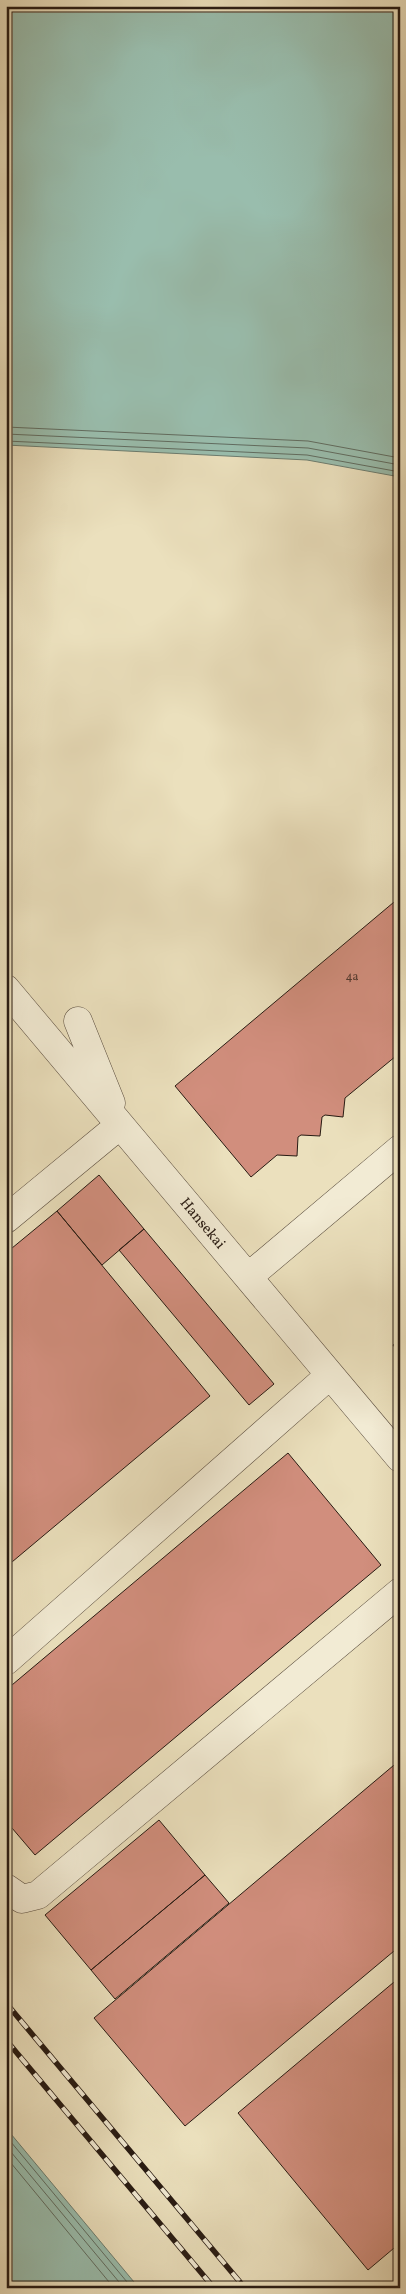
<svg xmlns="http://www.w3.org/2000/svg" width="406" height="2294" viewBox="0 0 406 2294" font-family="Vollkorn,serif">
	<rect width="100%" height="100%" fill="#ebe0bd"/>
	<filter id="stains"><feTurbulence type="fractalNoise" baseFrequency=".004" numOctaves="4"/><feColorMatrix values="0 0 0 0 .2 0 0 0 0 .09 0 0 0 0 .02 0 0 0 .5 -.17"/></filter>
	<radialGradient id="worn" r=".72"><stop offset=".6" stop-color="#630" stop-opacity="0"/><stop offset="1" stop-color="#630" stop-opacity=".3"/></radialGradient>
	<path fill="#99bdad" stroke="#6c7c6f" d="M6 6H400V477L307 460 6 445Z
		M6 2128 139 2288H6Z"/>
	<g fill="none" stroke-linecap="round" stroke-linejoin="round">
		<path stroke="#606c60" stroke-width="1" d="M6 427 308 441 400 458
			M6 434 308 448 400 465
			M6 441 307 455 400 472
			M6 2136 132 2288
			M6 2146 124 2288
			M6 2157 114 2288"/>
	</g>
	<path fill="#d18e7d" stroke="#281b13" d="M400 897V1056H396L345 1098 343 1117 325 1115 322 1117 320 1136 301 1135 298 1137 297 1156 277 1155 251 1177 175 1086Z
		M99 1175 144 1229 102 1265 57 1211Z
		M57 1211 210 1396 6 1567V1253Z
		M144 1229 274 1384 249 1405 119 1250Z
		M400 1339V1354L393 1345Z
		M288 1453 381 1565 35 1855 6 1821V1690Z
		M400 1760V1946L185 2126 94 2018Z
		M159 1820 205 1875 91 1970 45 1915Z
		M205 1875 229 1903 115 1999 91 1970Z
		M400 1977V2243L368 2270 238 2113Z"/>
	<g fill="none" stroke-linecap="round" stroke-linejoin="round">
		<defs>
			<path id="minor" d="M6 989 400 1458
				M78 1021 111 1103
				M6 1219 120 1125
				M248 1277 400 1149
				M6 1661 330 1375
				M6 1888 22 1899 38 1895 400 1592"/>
		</defs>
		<use href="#minor" stroke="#594c3e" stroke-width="29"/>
		<use href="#minor" stroke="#f2ebd4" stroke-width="28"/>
		<defs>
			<path id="rail" d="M6 2003 245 2288
				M6 2040 214 2288"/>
		</defs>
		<use href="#rail" stroke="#281b13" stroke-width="5.5"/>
		<use href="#rail" stroke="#f2ebd4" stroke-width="4" stroke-dasharray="11" stroke-linecap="butt"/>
	</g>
	<g text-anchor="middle" stroke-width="4" stroke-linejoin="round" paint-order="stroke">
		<g font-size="12" fill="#52382e">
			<text x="352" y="980">4a</text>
		</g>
		<g font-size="15" fill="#281b13" stroke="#f2ebd4">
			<text transform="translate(203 1223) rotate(50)" y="5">Hansekai</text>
		</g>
	</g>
	<rect width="406" height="2294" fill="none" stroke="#ebe0bd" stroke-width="25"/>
	<rect x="8" y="8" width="391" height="2279" fill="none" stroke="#281b13" stroke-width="2.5"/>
	<rect x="12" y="12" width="381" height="2269" fill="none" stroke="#281b13"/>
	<rect width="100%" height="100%" filter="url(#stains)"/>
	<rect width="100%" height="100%" fill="url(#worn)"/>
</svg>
